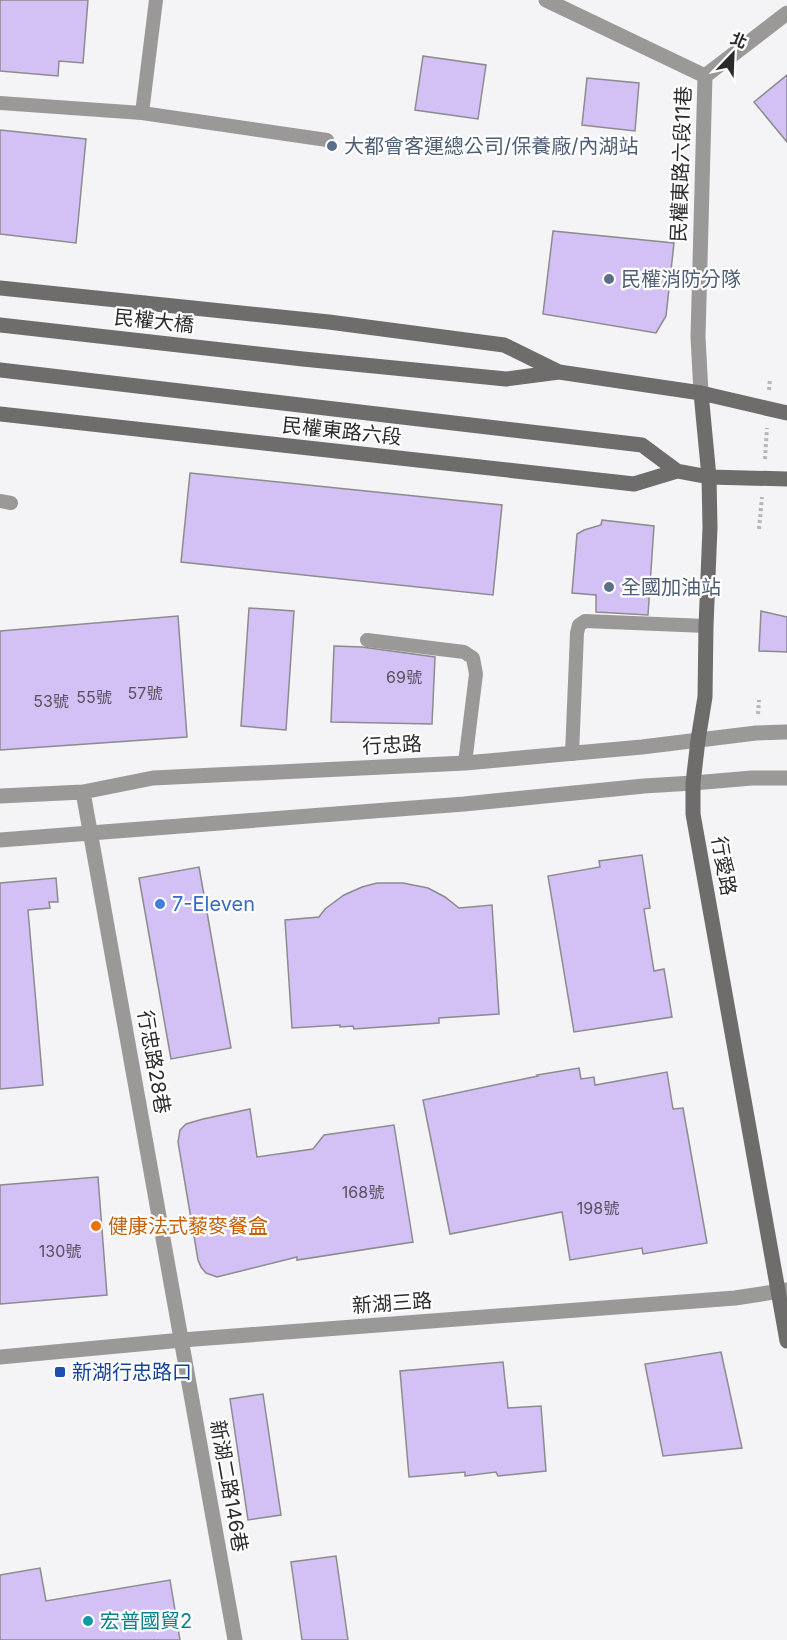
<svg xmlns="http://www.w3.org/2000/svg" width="787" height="1640" viewBox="0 0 787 1640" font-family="Inter,'Noto Sans TC',sans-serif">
	<rect width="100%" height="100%" fill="#f4f4f7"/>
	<path fill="#d3c0f4" stroke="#8c8b8d" stroke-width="1.5" d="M0 0H88L83 63 59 61 58 76 0 71Z
		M423 56 486 65 478 119 415 110Z
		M787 75V142L754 102Z
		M587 78 639 83 635 131 582 125Z
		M0 130 86 139 76 243 0 234Z
		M553 231 674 243 666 316 656 333 543 314Z
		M190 473 502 505 493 595 181 562Z
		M602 520 654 526 648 615 596 612V595L572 593 577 534 584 530 601 525Z
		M249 608 294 611 286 730 241 726Z
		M761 611 787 617V652L759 651Z
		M178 616 187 737 0 750V631Z
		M334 646 362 647 435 657 432 724 331 722Z
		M642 855 650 908 644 909 654 971 664 969 672 1017 574 1032 548 876 600 867 599 861Z
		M199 867 231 1048 171 1059 139 878Z
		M56 878 58 902H49L50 908 28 910 43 1085 0 1089V883Z
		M377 883H403L428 888 445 897 459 908 492 905 499 1014 439 1018V1023L354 1029 353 1026 340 1027V1025L292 1028 285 920 319 917 325 909 344 895 362 887Z
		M579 1068 581 1079 594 1077 595 1085 667 1072 673 1109 683 1108 707 1243 643 1254 642 1248 570 1260 562 1212 450 1234 423 1100 538 1076 537 1075Z
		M250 1109 257 1157 313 1149 324 1135 394 1125 413 1242 297 1260V1257L217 1277 206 1273 201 1267 198 1260 178 1142 180 1130 186 1124 203 1119Z
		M98 1177 107 1295 0 1304V1185Z
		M721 1352 742 1448 663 1456 645 1364Z
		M503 1362 508 1408 541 1406 546 1471 498 1476 496 1472 465 1476V1472L409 1477 400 1371Z
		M263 1394 281 1515 248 1520 230 1399Z
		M336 1556 348 1640H302L291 1562Z
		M40 1568 46 1601 170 1580 180 1640H0V1575Z"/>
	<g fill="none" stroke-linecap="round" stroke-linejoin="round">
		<path stroke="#b7b7ba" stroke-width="4" stroke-dasharray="3 3" stroke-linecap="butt" d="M769 390 770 379
			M765 459 767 428
			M759 529 762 497
			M758 714 759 700"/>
		<path stroke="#9a9998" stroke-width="14" d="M0 103 142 113 327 140
			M142 113 156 0
			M0 501 11 503
			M367 640 464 652 473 658 476 674 465 763
			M572 754 577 633 579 625 585 621 706 626"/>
		<path stroke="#9a9998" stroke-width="15" d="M546 0 705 76
			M705 76 787 13
			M701 393 698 337 705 76
			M83 792 235 1640
			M0 796 83 792 153 778 465 763 642 747 756 733 787 732
			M0 840 464 804 644 786 693 783 752 778H787
			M0 1357 182 1340 735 1298 787 1290"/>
		<path stroke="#6f6d6c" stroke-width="15" d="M0 288 329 322 504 345 559 372
			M0 325 303 359 506 379 559 372 701 393 787 413
			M0 370 642 445 677 471
			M701 393 709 477 710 527 706 626 705 697 698 740 693 783V814L787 1341
			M0 414 634 484 677 471 709 477 787 479"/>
	</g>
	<g fill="#5c6f8a" stroke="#fff" stroke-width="2">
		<circle cx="332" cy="146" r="6"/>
		<circle cx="609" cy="279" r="6"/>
		<circle cx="609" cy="587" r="6"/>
	</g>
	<circle fill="#3f7fe0" stroke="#fff" stroke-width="2" cx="160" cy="904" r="6"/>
	<circle fill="#e8710a" stroke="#fff" stroke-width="2" cx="96" cy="1226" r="6"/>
	<rect fill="#1a4fb4" stroke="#fff" stroke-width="2" x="54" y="1366" width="12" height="12" rx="3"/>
	<circle fill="#0f9aa8" stroke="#fff" stroke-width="2" cx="88" cy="1621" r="6"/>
	<g text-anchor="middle" stroke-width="4.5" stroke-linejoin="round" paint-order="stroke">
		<g font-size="16" fill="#55505e">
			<text x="404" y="683">69號</text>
			<text x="145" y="699">57號</text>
			<text x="94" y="703">55號</text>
			<text x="51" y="707">53號</text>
			<text x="363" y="1198">168號</text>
			<text x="598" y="1214">198號</text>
			<text x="60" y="1257">130號</text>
		</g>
		<g font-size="20" fill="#4e5e75" stroke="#fff" text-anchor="start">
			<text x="344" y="153">大都會客運總公司/保養廠/內湖站</text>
			<text x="621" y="286">民權消防分隊</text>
			<text x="621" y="594">全國加油站</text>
		</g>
		<g font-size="20" fill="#2b2b2c" stroke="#fff">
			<text transform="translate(681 164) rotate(-88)" y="7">民權東路六段11巷</text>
			<text transform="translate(154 321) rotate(6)" y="7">民權大橋</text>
			<text transform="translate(342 431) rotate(6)" y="7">民權東路六段</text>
			<text transform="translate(392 745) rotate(-3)" y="7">行忠路</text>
			<text transform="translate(724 866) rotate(80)" y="7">行愛路</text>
			<text transform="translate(154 1062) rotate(80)" y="7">行忠路28巷</text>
			<text transform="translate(392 1303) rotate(-4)" y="7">新湖三路</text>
			<text transform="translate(229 1486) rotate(80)" y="7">新湖二路146巷</text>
		</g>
		<g font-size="20" fill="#366cbe" stroke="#fff" text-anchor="start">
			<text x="172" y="911">7-Eleven</text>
		</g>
		<g font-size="20" fill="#c56008" stroke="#fff" text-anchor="start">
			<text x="108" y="1233">健康法式藜麥餐盒</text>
		</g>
		<g font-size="20" fill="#164399" stroke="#fff" text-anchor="start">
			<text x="72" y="1379">新湖行忠路口</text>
		</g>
		<g font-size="20" fill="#0d838f" stroke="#fff" text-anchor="start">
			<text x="100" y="1628">宏普國貿2</text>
		</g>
	</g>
	<g transform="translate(733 54) rotate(23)" stroke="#ffffff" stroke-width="4.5" paint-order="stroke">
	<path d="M0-4.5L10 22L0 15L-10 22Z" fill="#2b2b2c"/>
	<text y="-9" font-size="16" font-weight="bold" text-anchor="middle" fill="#2b2b2c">北</text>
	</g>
</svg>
